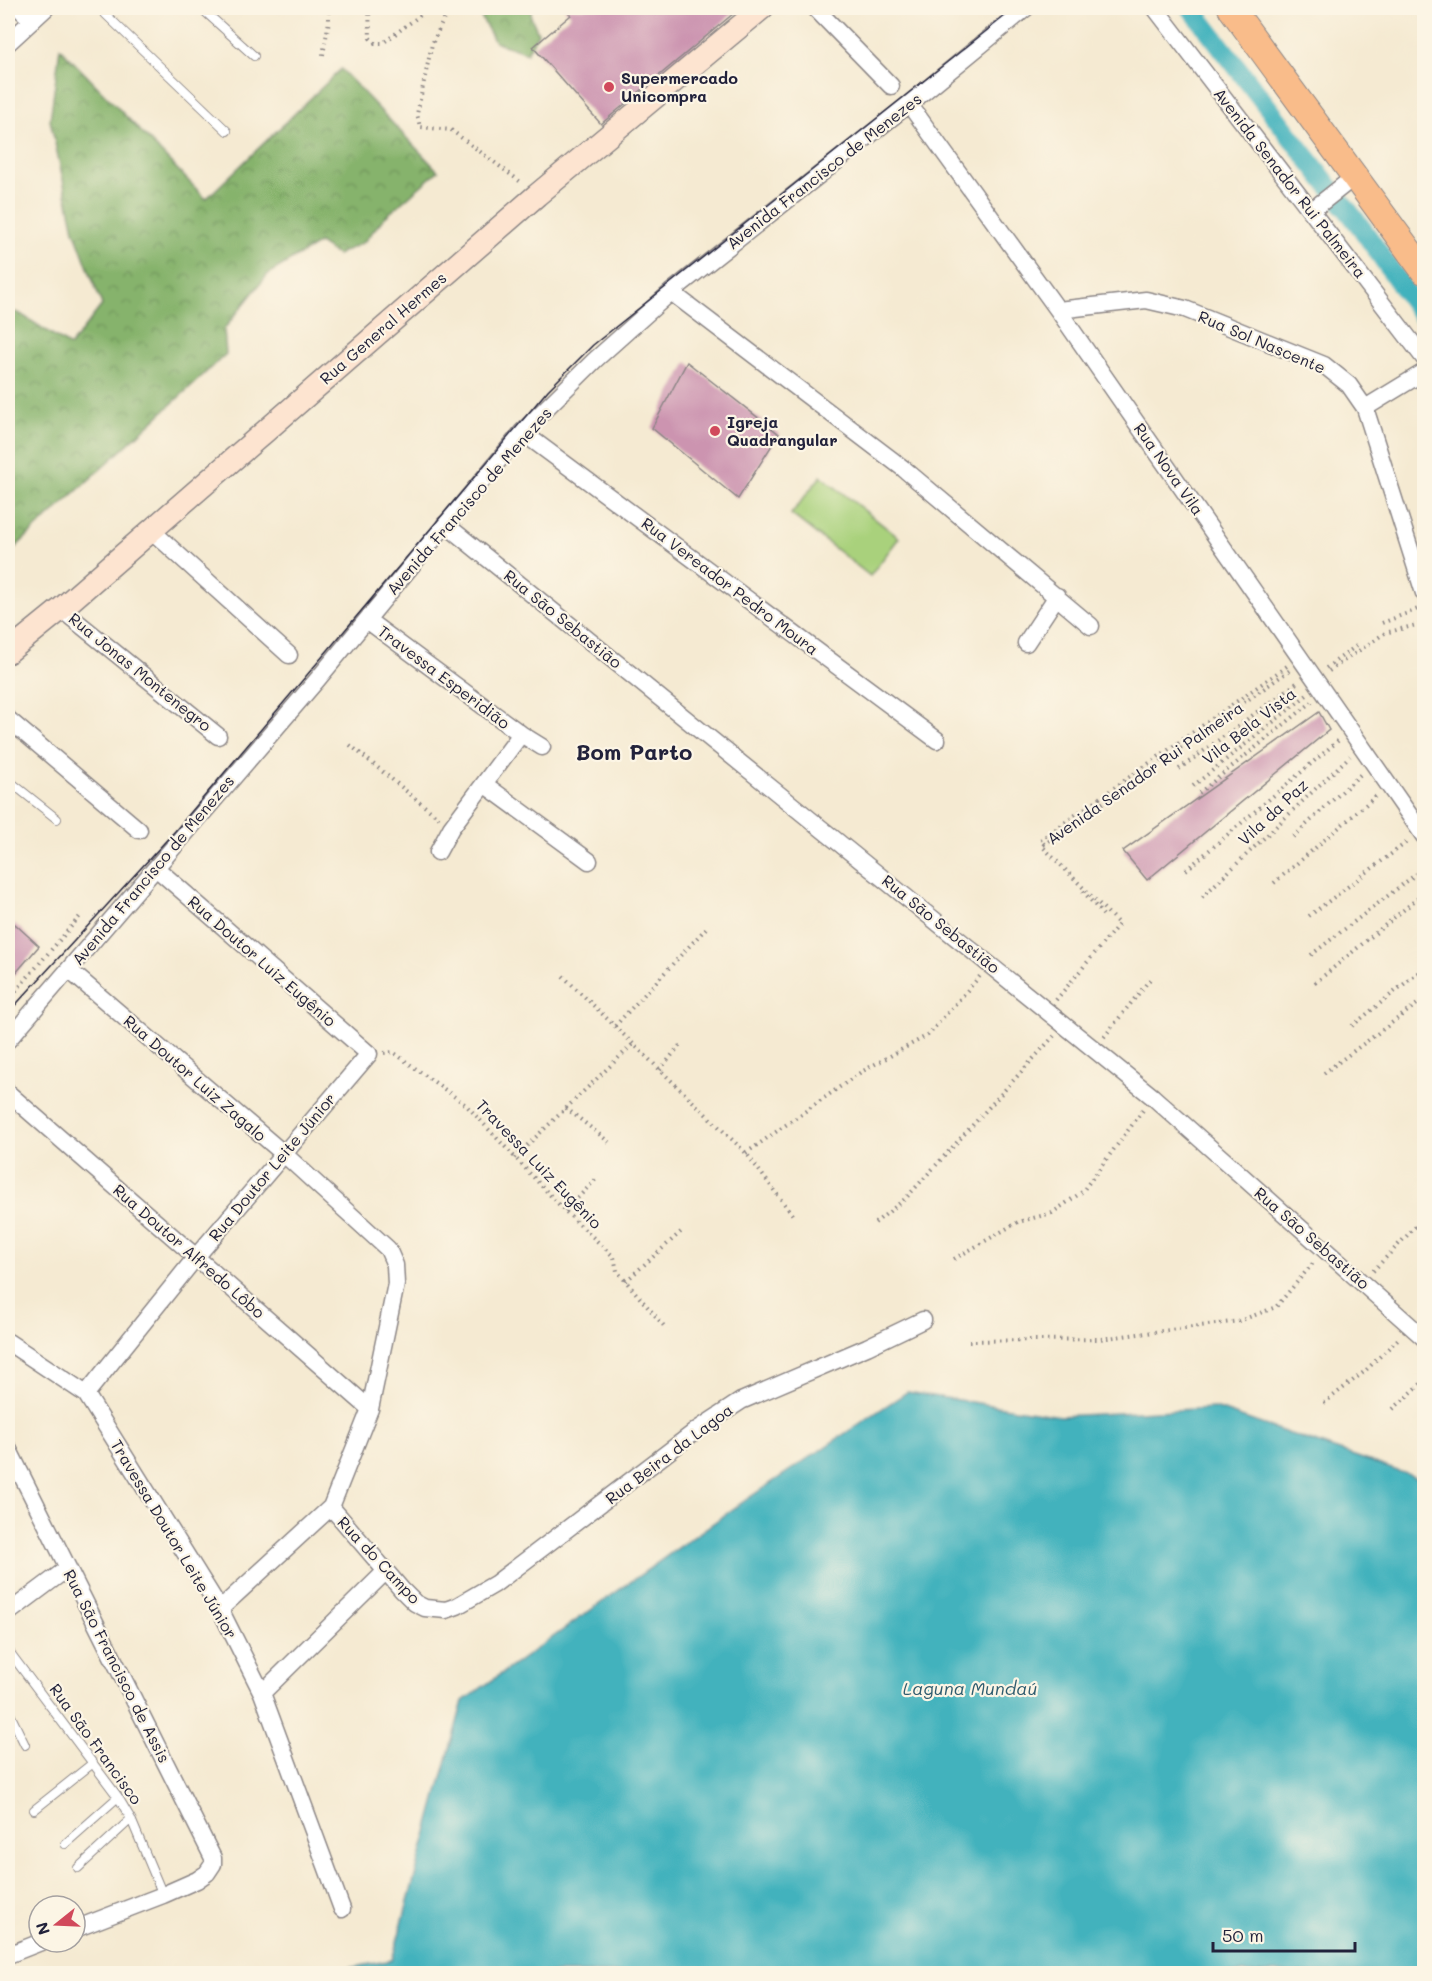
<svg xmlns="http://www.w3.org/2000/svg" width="1432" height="1981" viewBox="0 0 1432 1981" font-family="Mali,sans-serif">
	<defs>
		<pattern id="forest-crowns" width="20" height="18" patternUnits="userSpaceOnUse" patternTransform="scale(1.5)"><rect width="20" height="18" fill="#86b36c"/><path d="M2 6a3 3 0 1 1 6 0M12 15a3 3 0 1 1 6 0" fill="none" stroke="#6d915a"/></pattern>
	</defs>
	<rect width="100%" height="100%" fill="#fcf5e5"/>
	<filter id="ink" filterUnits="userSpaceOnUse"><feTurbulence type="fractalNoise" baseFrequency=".0167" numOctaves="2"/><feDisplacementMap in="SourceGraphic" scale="12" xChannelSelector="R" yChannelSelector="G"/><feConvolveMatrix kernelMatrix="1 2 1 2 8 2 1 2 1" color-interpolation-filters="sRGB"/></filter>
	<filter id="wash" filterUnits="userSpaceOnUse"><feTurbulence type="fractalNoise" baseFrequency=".008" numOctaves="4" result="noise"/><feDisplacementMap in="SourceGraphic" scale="24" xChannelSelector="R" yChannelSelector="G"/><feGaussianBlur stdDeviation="1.35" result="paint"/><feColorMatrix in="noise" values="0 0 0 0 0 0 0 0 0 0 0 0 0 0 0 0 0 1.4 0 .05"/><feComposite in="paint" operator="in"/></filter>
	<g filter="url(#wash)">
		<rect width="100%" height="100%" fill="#f5ead2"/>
		<path fill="url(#forest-crowns)" stroke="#546a54" stroke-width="1.5" d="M476 8H531V17L538 33 527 53 495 42Z
			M60 48 206 199 341 69 438 171 384 218 364 242 337 255 319 243 268 274 224 329 226 354 8 554V311L19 313 70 346 102 305 74 230 50 120Z"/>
		<path fill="#a9d17c" stroke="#667a5c" stroke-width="1.5" d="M821 476 899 538 870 576 791 514Z"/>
		<path fill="#43b2bd" stroke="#326a7c" stroke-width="1.5" d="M907 1392 1060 1416 1215 1408 1424 1480V1973H323L392 1960 463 1701 747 1499Z"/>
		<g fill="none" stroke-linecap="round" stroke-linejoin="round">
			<path stroke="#43b2bd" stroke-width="20" d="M1191 8 1363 230 1424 318"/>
		</g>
		<g id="blocks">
			<path fill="#cc94b0" d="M564 8H740L601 124 533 47 571 15Z
				M687 362 779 434 738 499 652 428Z
				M1319 712 1329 730 1147 880 1123 851Z
				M15 924 39 946 8 982V932Z"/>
		</g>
	</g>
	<g filter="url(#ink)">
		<use href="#blocks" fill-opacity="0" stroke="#8c8686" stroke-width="1.5"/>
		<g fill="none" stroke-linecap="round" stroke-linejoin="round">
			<defs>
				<path id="lane" d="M99 8 227 131
					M201 8 254 56
					M8 780 57 819
					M8 1650 118 1797 131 1819 163 1895
					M8 1710 25 1745
					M34 1810 93 1763
					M65 1844 118 1797
					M78 1868 131 1819"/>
				<path id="street" d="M19 8 32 20
					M815 8 891 86
					M1155 8 1424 358
					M8 43 46 8
					M909 104 1058 310 1424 836
					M1311 211 1354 177
					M671 292 904 469 1091 626
					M1058 310 1146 300 1185 309 1324 365 1349 385 1365 408 1424 593
					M1365 408 1424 372
					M522 432 937 740
					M445 524 1153 1097 1424 1338
					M151 530 289 655
					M61 609 218 736
					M367 620 521 734 542 747
					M1026 643 1057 596
					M8 719 139 830
					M484 784 589 861
					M438 852 451 828 521 734
					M69 970 284 1154 388 1249 395 1265 396 1284 370 1409 331 1507 402 1590 415 1603 425 1608 446 1610 457 1606 495 1584 697 1430 741 1401 867 1347 923 1320
					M8 1040 317 680 522 432 595 360 671 292 909 104 1026 8
					M8 1093 370 1409
					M8 1342 86 1394 220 1609 262 1693 342 1909
					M86 1394 196 1257 369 1054 156 868
					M8 1448 213 1858V1864L207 1873 197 1880 163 1895 75 1929
					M220 1609 331 1507
					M8 1613 68 1568
					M262 1693 386 1571
					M8 1955 41 1942"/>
				<path id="secondary" d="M8 652 61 609 537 195 762 8"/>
				<path id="primary" d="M1231 8 1424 271"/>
			</defs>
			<use href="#lane" stroke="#8c8686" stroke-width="10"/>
			<use href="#street" stroke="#8c8686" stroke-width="19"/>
			<use href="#secondary" stroke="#8c8686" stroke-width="25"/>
			<use href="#primary" stroke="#8c8686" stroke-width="28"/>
			<path stroke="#8c8686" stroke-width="4" stroke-dasharray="1.5 4.5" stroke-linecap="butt" d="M369 8 370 38 375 43H383L430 8
				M449 8 432 44 417 114 420 127 451 130 522 183
				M323 55 329 21V8
				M1382 623 1418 609
				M1326 668 1359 644
				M1329 671 1385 633 1424 623
				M350 745 439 818
				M1179 769 1298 682
				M1193 786 1307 695
				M1199 793 1312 702
				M1293 837 1362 773
				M1044 844 1040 840 1287 666
				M1186 870 1339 740
				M1274 883 1377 795
				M1083 891 1103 915
				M1202 897 1350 756
				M1309 916 1407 842
				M1311 955 1424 868
				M563 976 746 1153 795 1218
				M1315 983 1424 893
				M8 1000 82 914
				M1056 1000 1119 924 1042 846 1290 670
				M615 1026 709 925
				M1352 1026 1424 968
				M1104 1037 1151 978
				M384 1053 393 1052 466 1105 565 1211 614 1257 617 1271 664 1326
				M660 1070 680 1045
				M1324 1073 1424 999
				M566 1108 609 1142
				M746 1153 861 1072 928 1035 980 976
				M514 1158 633 1044
				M565 1211 598 1177
				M875 1223 906 1198 1054 1036
				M954 1259 1018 1222 1052 1213 1082 1192 1144 1109
				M1373 1271 1424 1218
				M626 1281 682 1231
				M969 1341 1100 1339 1239 1321 1276 1307 1314 1262
				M1324 1403 1364 1372 1400 1337
				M1393 1409 1424 1381"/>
			<use href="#lane" stroke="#fff" stroke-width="8"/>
			<use href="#street" stroke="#fff" stroke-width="16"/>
			<use href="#secondary" stroke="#fde4d0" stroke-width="22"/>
			<use href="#primary" stroke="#f9bc8a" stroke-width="26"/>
			<path stroke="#22223b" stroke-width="1.5" d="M8 1013 175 831 548 390 593 345 1015 8"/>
		</g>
	</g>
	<g fill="#d1495b" stroke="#fcf5e5" stroke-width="2">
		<circle cx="609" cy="87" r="6"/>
		<circle cx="715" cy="431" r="6"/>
	</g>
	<g text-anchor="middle" stroke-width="4.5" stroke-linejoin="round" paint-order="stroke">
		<g font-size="16" font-weight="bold" fill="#22223b" stroke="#fcf5e5" text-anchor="start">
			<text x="621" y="84">Supermercado<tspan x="621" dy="18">Unicompra</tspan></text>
			<text x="727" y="428">Igreja<tspan x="727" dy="18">Quadrangular</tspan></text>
		</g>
		<g font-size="16" fill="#22223b" stroke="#fcf5e5">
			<text transform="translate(824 171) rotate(-38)" y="6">Avenida Francisco de Menezes</text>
			<text transform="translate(1290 183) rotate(52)" y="6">Avenida Senador Rui Palmeira</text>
			<text transform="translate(383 328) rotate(-41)" y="6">Rua General Hermes</text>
			<text transform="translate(1262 342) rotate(23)" y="6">Rua Sol Nascente</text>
			<text transform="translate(1169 469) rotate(55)" y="6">Rua Nova Vila</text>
			<text transform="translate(469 501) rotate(-49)" y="6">Avenida Francisco de Menezes</text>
			<text transform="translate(730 586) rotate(37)" y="6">Rua Vereador Pedro Moura</text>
			<text transform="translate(563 619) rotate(39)" y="6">Rua São Sebastião</text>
			<text transform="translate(140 672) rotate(39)" y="6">Rua Jonas Montenegro</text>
			<text transform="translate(444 677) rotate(37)" y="6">Travessa Esperidião</text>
			<text transform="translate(1249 726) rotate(-38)" y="6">Vila Bela Vista</text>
			<text transform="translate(1145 773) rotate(-35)" y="6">Avenida Senador Rui Palmeira</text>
			<text transform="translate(1273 812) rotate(-43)" y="6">Vila da Paz</text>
			<text transform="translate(153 870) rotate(-50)" y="6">Avenida Francisco de Menezes</text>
			<text transform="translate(941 924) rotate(39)" y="6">Rua São Sebastião</text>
			<text transform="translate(262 961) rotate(41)" y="6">Rua Doutor Luiz Eugênio</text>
			<text transform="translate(195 1078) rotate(41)" y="6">Rua Doutor Luiz Zagalo</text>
			<text transform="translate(539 1164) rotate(46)" y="6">Travessa Luiz Eugênio</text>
			<text transform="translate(272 1167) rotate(-50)" y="6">Rua Doutor Leite Júnior</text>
			<text transform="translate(1312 1238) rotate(41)" y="6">Rua São Sebastião</text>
			<text transform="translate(189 1251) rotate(41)" y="6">Rua Doutor Alfredo Lôbo</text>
			<text transform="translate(669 1454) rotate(-37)" y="6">Rua Beira da Lagoa</text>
			<text transform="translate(174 1539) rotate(59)" y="6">Travessa Doutor Leite Júnior</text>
			<text transform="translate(379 1560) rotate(47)" y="6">Rua do Campo</text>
			<text transform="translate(117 1666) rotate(63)" y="6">Rua São Francisco de Assis</text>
			<text transform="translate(96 1744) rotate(54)" y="6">Rua São Francisco</text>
		</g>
		<g font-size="18" font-style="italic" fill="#2f5c6f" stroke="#fcf5e5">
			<text x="970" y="1695">Laguna Mundaú</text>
		</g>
		<g font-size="22" font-weight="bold" fill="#22223b" stroke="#fcf5e5">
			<text x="634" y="760">Bom Parto</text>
		</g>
	</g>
	<rect width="1432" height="1981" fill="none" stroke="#fcf5e5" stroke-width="30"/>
	<g transform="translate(57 1924) rotate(252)"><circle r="28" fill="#fcf5e5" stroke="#a5a1a1" stroke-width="1.5"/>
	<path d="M0-4.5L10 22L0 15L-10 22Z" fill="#d1495b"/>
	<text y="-9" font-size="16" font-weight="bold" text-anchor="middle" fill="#22223b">N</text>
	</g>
	<path d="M1213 1942v9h142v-9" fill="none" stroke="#22223b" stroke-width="3"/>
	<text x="1222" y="1942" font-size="18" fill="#22223b" stroke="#fcf5e5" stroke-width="4.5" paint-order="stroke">50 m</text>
</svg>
